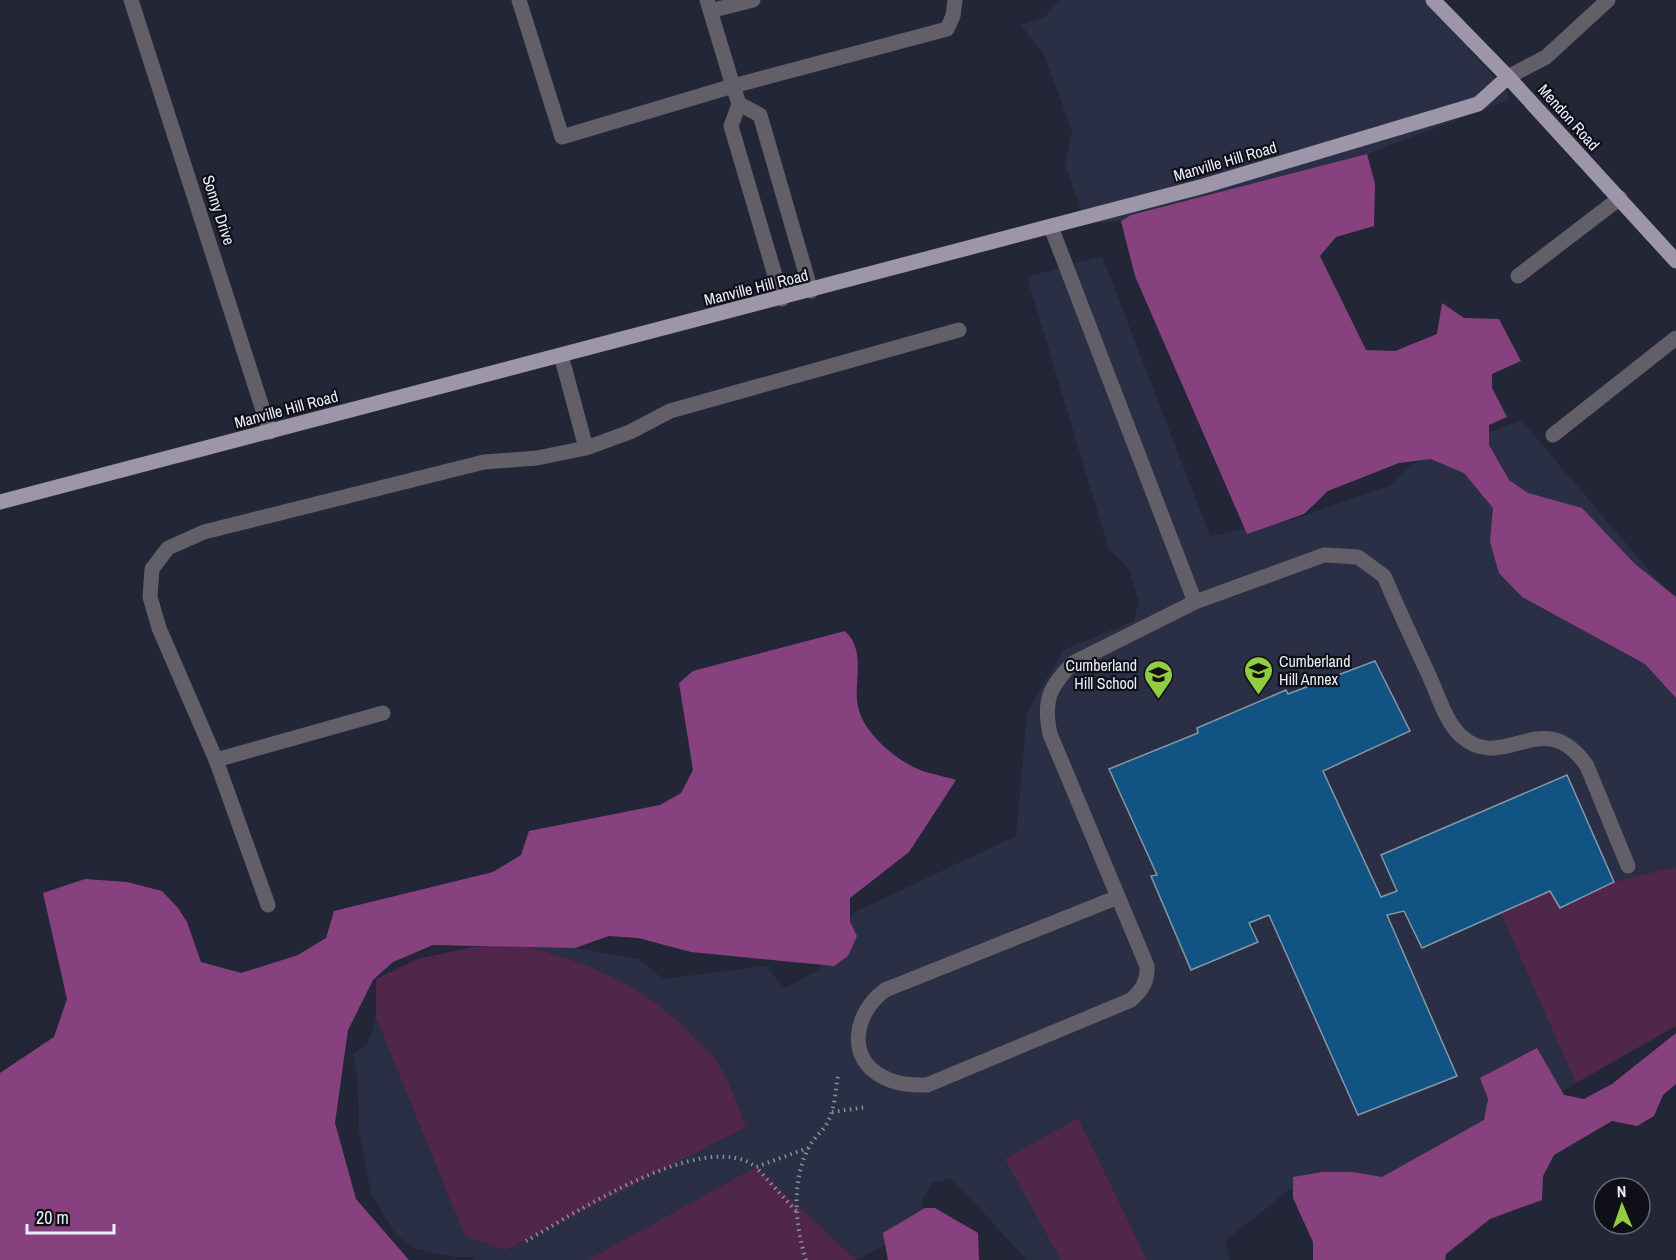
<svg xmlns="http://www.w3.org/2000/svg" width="1676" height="1260" viewBox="0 0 1676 1260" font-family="'Archivo Narrow',sans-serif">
	<rect width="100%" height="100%" fill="#222637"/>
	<path fill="#2b2f46" d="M1059 0H1424L1508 92 1509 100 1367 154 1131 215 1121 221 1087 224 1065 166 1072 131 1044 55 1021 25 1044 18Z
		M1102 256 1210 536 1292 520 1391 485 1411 465 1455 443 1522 421 1676 602V1026L1367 1203 1290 1189 1225 1241 1230 1260H1027L951 1178 932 1183 921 1202 928 1223 856 1260H474L472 1257H453L417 1249 396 1235 371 1194 359 1131 358 1082 353 1054 367 1044 372 1033 376 1017V979L418 959 473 947 552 944 639 959 663 979 765 966 785 988 820 969 853 913 1016 836 1027 713 1063 650 1134 621 1139 601 1128 567 1109 550 1027 277Z"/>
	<path fill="#50264a" d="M1676 867V1026L1576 1083 1501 913 1550 891 1561 908 1614 882Z
		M520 945C589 963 642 983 693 1036 700 1044 709 1051 715 1059 729 1079 737 1104 746 1127L506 1250 465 1236 376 1017V979L418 959 473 947Z
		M1078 1118 1147 1260H1061L1005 1159Z
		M756 1167 856 1260H588Z"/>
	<path fill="#88417f" d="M1367 154 1375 184 1374 226 1336 237 1320 256 1366 350 1395 351 1437 334 1442 303 1464 318 1499 319 1521 361 1492 374V388L1507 417 1489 425V445L1509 480 1528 493 1582 508 1635 564 1676 597V698L1645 664 1522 597 1499 573 1490 542 1493 508 1464 473 1431 459 1399 463 1328 491 1304 514 1247 534 1135 276 1121 221 1131 215Z
		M845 631C865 649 855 677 857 701 860 728 886 751 908 764 921 773 941 775 956 780L909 852 850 898V922L857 936 848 956 834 966 691 952 638 938 609 936 575 948 433 945 393 962 373 980 348 1030 335 1123 356 1199 409 1260H0V1073L54 1037 67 999 43 893 85 879 127 882 162 891 178 908 187 922 201 962 241 973 298 955 326 938 334 911 493 872 521 855 529 831 660 805 681 793 693 770 679 683 693 671Z
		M1676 1033V1084L1663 1095 1654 1116 1637 1126 1612 1121 1554 1155 1543 1176 1542 1200 1490 1219 1446 1254 1445 1260H1313V1242L1293 1198V1177L1323 1172H1353L1382 1177 1484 1120 1488 1099 1480 1078 1537 1048 1564 1095 1584 1099 1612 1084Z
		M925 1208H935L978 1233 979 1260H888L883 1233Z"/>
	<path fill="#115484" stroke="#8497a7" stroke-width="1.5" d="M1375 661 1410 731 1323 771 1381 897 1397 891 1381 855 1567 775 1614 882 1560 908 1550 891 1422 948 1404 911 1387 915 1457 1076 1358 1115 1269 915 1249 923 1258 942 1191 970 1151 876 1157 875 1109 769 1198 733 1197 728 1286 690 1288 694Z"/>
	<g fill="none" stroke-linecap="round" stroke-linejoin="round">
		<path stroke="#8c8f9d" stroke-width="4" stroke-dasharray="1.5 4.5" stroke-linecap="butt" d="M832 1112 867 1107
			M796 1211 756 1167 808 1148
			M526 1241C574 1214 705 1127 756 1167
			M806 1260C795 1226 791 1180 809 1147 813 1139 821 1133 826 1125 835 1111 835 1092 838 1076"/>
		<path stroke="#625f68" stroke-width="15" d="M131 0 270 432
			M519 0 562 137 733 86 707 0
			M710 11 753 0
			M1508 77 1546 57 1608 0
			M739 104 760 115 811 291
			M1051 227 1195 602 1324 555 1358 557 1384 576C1399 611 1415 645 1431 680 1439 698 1446 722 1461 736 1505 775 1543 702 1587 766L1628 866
			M1518 276 1620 198
			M782 299 731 126 739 104 733 86 947 29 953 16 955 0
			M561 355 586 448
			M1553 435 1676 338
			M216 760 383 713
			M1118 897 885 990C854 1013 845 1059 885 1078 899 1085 913 1085 927 1085L1131 1000C1142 990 1148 981 1147 966L1050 734C1043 701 1049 687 1073 663L1195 602
			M268 905 216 760 159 628 150 597 152 569 168 548 204 532 484 462 537 458 586 448 630 432 670 411 959 330"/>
		<path stroke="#9d96a8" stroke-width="15" d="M1433 0 1508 77 1676 261
			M0 502 1204 186 1478 104 1508 77"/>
	</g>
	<defs>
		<symbol id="school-pin" viewBox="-11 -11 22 30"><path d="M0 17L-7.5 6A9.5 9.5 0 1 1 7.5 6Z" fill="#90cd40" stroke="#0e0f17"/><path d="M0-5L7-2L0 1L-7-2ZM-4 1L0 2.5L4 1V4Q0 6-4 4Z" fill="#111"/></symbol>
	</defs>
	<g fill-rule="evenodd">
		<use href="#school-pin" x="1242" y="654" width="33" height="45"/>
		<use href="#school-pin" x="1142" y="658" width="33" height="45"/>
	</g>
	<g text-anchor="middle" stroke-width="4.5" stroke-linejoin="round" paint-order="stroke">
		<g font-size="16" fill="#ebeefa" stroke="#0e0f17">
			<text transform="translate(1569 117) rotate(48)" y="6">Mendon Road</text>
			<text transform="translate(1225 161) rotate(-16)" y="6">Manville Hill Road</text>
			<text transform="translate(219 210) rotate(72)" y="6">Sonny Drive</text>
			<text transform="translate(756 287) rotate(-14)" y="6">Manville Hill Road</text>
			<text transform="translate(286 409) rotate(-15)" y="6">Manville Hill Road</text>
		</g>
		<g font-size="16" fill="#ebeefa" stroke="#0e0f17" text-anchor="start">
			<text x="1279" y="667">Cumberland<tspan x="1279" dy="18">Hill Annex</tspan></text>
			<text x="1137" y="671" text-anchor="end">Cumberland<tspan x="1137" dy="18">Hill School</tspan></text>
		</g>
	</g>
	<g transform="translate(1622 1206) rotate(358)"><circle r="28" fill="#0e0f17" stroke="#666872" stroke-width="1.5"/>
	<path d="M0-4.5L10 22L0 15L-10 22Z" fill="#90cd40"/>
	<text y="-9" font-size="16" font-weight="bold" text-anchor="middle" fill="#ebeefa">N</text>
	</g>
	<path d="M27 1224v9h87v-9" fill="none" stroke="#ebeefa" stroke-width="3"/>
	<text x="36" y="1224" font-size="18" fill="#ebeefa" stroke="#0e0f17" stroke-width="4.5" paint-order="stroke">20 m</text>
</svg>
